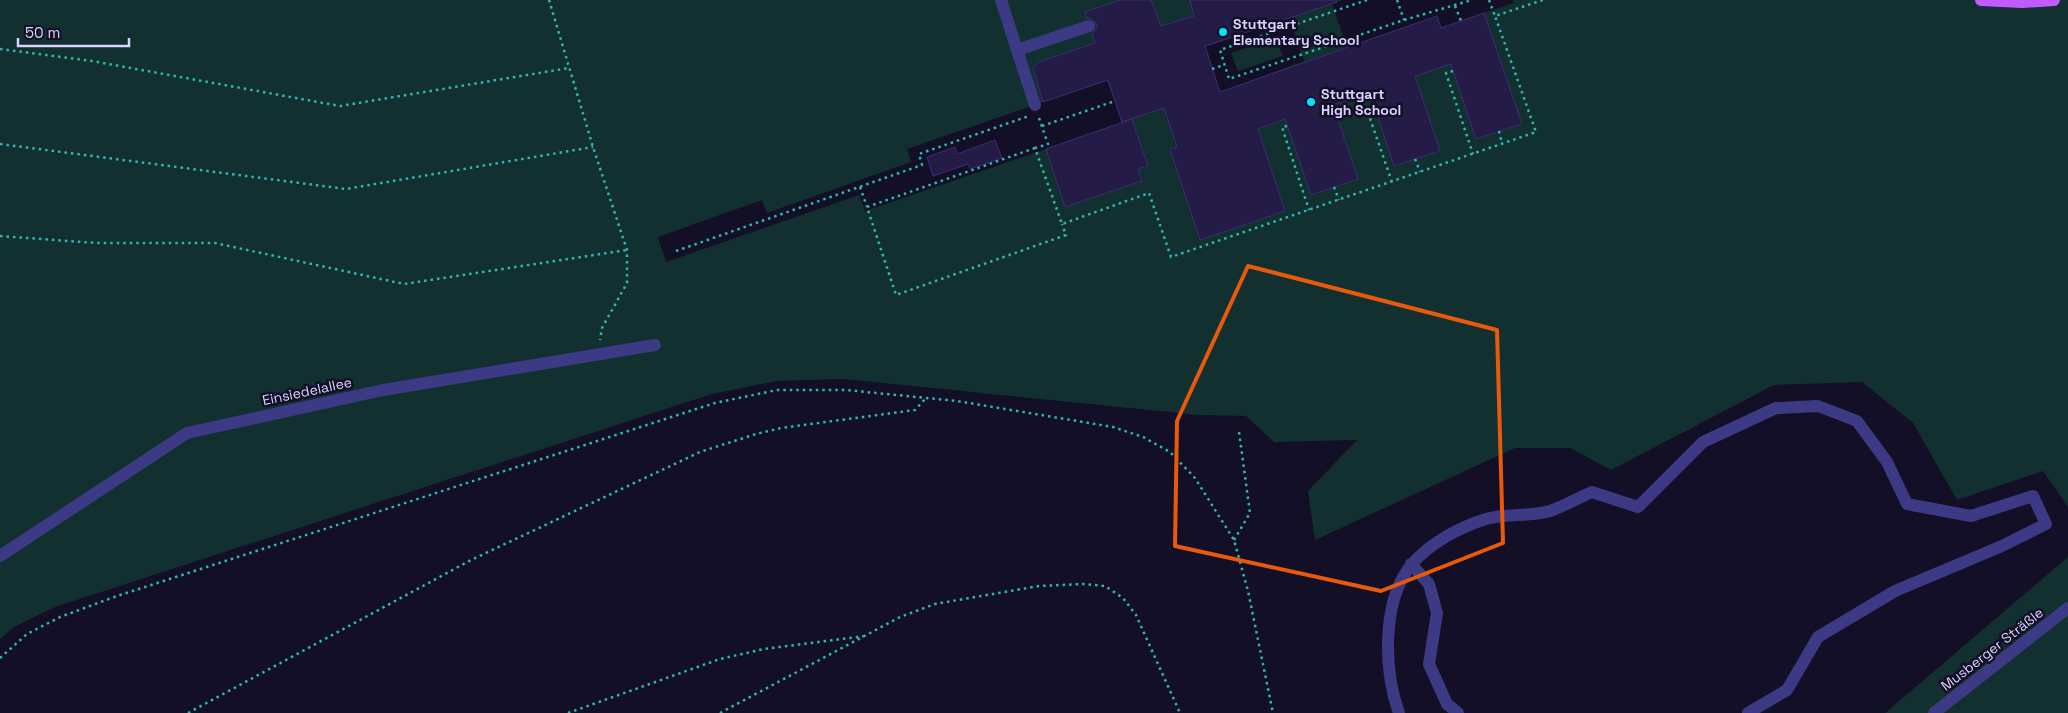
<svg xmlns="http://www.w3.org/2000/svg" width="2068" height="713" viewBox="0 0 2068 713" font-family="'Space Grotesk',sans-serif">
	<rect width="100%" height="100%" fill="#130f26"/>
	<path fill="#12302f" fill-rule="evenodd" d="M0 0H1343L1332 4 1347 47 1437 16 1441 28 1513 3V0H2068V507L2043 471 1957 500 1913 423 1862 382 1774 385 1611 470 1570 448H1515L1315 540 1308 491 1357 440 1274 442 1246 416 1199 415 844 379 777 381 712 394 55 607 14 627 0 639ZM1289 18 1304 61 1220 92 1205 47ZM1107 80 1122 123 868 210 865 211 859 195 666 262 658 237 762 200 767 213 911 162 907 149Z
		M1276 38 1283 56 1238 71 1231 53Z
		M2068 557V713H1885Z"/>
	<path fill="#241b47" stroke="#3b2d73" d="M1121 0H1151L1161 26 1194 16 1190 0H1336L1337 2 1205 46 1220 92 1437 16 1441 28 1484 13 1522 124 1476 139 1451 64 1415 76 1440 151 1394 166 1370 93 1333 105 1358 179 1311 195 1285 119 1258 129 1285 211 1200 240 1170 149 1177 147 1164 108 1122 122 1108 80 1043 102 1033 68 1039 62 1095 43 1092 34 1097 28 1096 23 1091 18H1087L1085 12Z
		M1132 119 1148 166 1138 169 1142 181 1065 207 1046 149Z
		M995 140 1002 158 970 169 968 164 933 176 927 157 955 147 957 154Z"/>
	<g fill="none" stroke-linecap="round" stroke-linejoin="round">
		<path stroke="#2fb8b0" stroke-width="2.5" stroke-dasharray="2.5 4" stroke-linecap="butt" d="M549 0 593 147 627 250V283L602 328 600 340
			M1367 0 1220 50 1229 79 1404 20 1472 0
			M1397 0 1404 20
			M1489 0 1495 16
			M1455 6 1461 21
			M0 49 92 61 340 106 569 68
			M1212 69 1224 65
			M1453 71 1446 73 1473 154
			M1371 98 1364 101 1392 182
			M1039 118 1048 144 1035 148 1062 224 1149 193 1171 257 1536 132 1495 16 1543 0
			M1042 126 1115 101
			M1287 126 1282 127 1309 210
			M1499 131 1502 144
			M0 144 346 189 593 147
			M1035 148 867 207 896 295 1066 235 1062 224
			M1415 159 1420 172
			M860 187 867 207
			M1334 187 1339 200
			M0 236 96 243H215L404 284 627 250
			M676 251 922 165 919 154 1029 116
			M1234 540 1250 513 1239 432
			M0 658 27 634 60 617 117 596 715 403 777 390H846L957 401 1113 427 1143 437 1170 452 1195 478 1234 540 1248 591 1273 713
			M188 713 471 560 700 452 756 434 781 428 915 410 926 398
			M568 713 720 659 764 649 865 636
			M720 713 900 617 935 604 1039 586 1083 584 1105 586 1123 598 1136 615 1180 713"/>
		<path stroke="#3d3a85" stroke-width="12" d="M1001 0 1017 50
			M1035 105 1017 50 1089 26
			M0 556 187 433 383 390 655 345
			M1411 564 1429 584 1437 613 1429 664 1447 704 1458 713
			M1399 713C1384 671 1381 601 1412 564 1430 543 1460 527 1486 519 1506 513 1530 517 1550 511 1564 506 1578 498 1592 492L1638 507 1703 442 1776 408 1818 406 1857 421 1887 462 1907 504 1971 516 2033 496 2046 524 2002 546 1895 591 1818 637 1787 690 1748 713
			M1934 713 2068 608"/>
		<path stroke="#c25bff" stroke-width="12" d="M1981 0 2022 2 2054 0"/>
	</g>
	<path fill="none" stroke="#e8590c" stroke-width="4" stroke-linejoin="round" d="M1248 266 1497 330 1503 543 1381 591 1175 546 1177 421Z"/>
	<g fill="#00e5ff" stroke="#130f26" stroke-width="2">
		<circle cx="1223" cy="32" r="5"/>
		<circle cx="1311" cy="102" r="5"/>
	</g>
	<g text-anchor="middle" stroke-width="5" stroke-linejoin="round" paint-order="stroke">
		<g font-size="14" font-weight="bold" fill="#d9d4ff" stroke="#130f26" text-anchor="start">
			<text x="1233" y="29">Stuttgart<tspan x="1233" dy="16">Elementary School</tspan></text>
			<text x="1321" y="99">Stuttgart<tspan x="1321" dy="16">High School</tspan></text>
		</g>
		<g font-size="14" fill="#d9d4ff" stroke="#130f26">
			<text transform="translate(307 391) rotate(-12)" y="5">Einsiedelallee</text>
			<text transform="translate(1992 649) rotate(-38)" y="5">Musberger Sträßle</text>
		</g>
	</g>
	<path d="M18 38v8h111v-8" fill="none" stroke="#d9d4ff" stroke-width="2.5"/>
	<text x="25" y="38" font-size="15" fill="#d9d4ff" stroke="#130f26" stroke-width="4" paint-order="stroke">50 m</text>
</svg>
